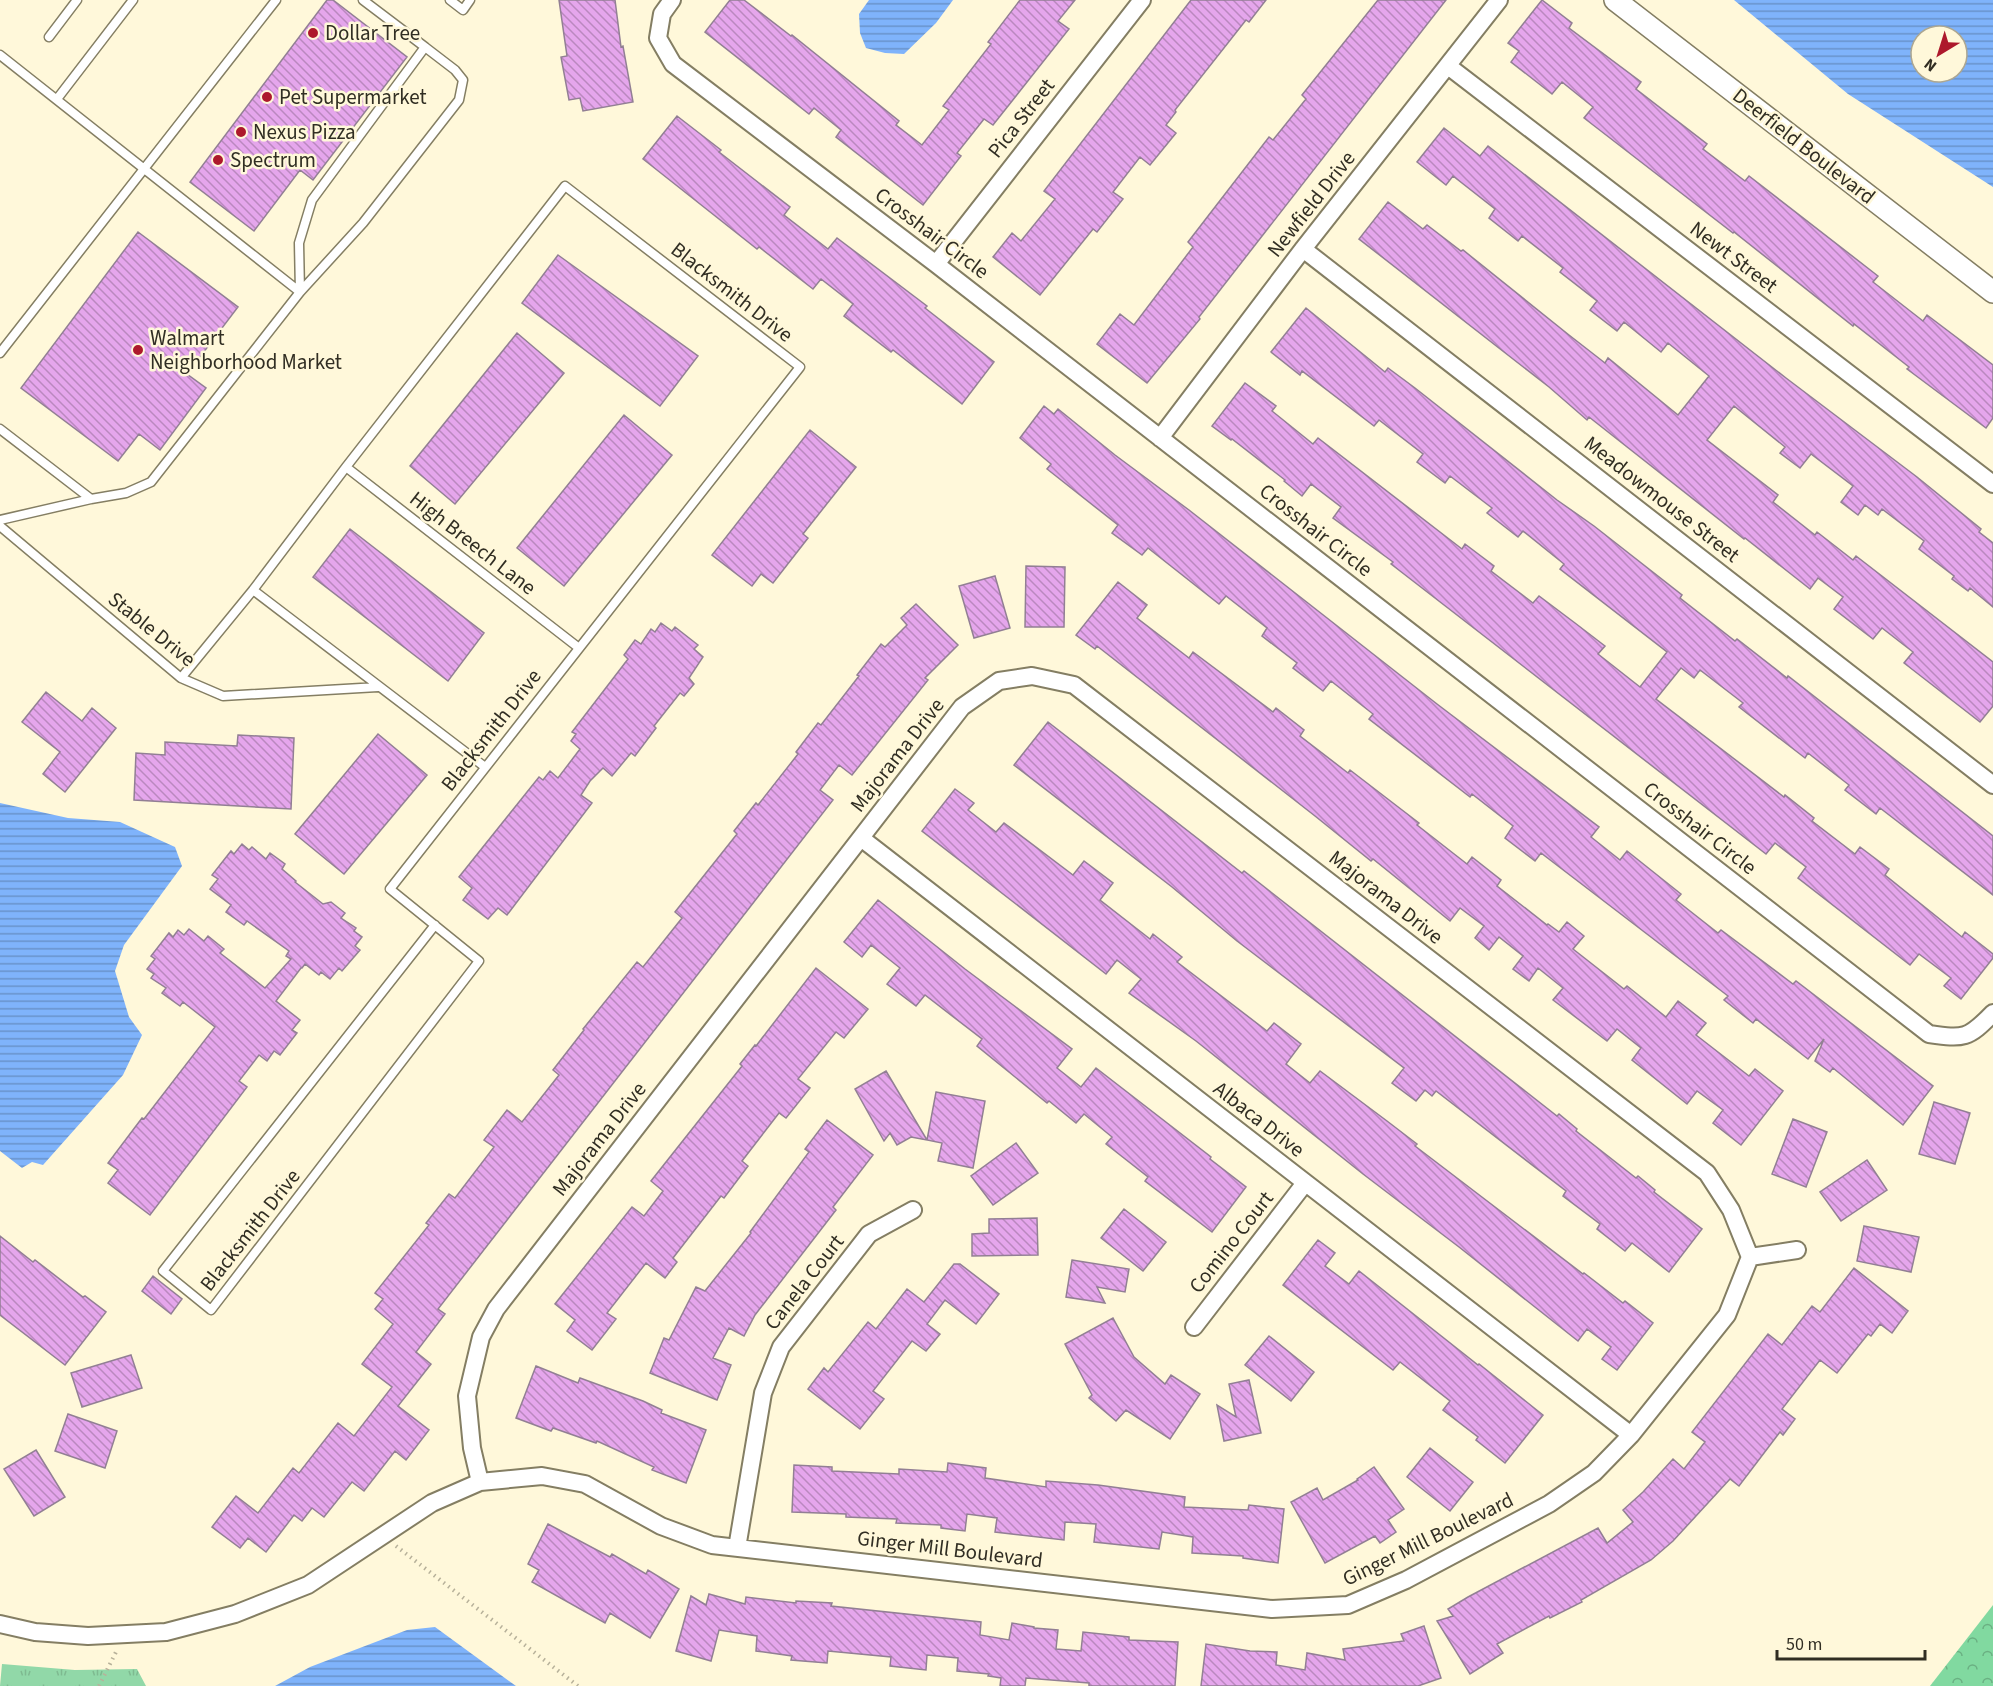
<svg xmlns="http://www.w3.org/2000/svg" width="1993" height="1686" viewBox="0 0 1993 1686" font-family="'Source Sans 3',sans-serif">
	<defs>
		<pattern id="grass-tufts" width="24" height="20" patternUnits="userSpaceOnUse" patternTransform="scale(1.5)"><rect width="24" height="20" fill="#91d8a8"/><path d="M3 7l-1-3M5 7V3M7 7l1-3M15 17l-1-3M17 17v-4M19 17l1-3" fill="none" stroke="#7eba90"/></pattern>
		<pattern id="forest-crowns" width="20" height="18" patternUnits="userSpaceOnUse" patternTransform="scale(1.5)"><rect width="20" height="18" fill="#81d9a0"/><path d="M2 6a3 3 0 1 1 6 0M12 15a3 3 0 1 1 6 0" fill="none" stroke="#6ab082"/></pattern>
		<pattern id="water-rules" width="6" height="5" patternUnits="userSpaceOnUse" patternTransform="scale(1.5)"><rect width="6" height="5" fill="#7fb3fb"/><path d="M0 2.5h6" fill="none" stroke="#6992cb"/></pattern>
		<pattern id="building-back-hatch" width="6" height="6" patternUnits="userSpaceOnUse" patternTransform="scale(1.5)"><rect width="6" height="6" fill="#e5a6ec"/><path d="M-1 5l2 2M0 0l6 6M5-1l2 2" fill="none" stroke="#ba88bf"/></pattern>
	</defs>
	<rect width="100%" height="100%" fill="#fff8da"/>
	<path fill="url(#grass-tufts)" d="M2 1664 75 1670 137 1669 146 1686H0Z"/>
	<path fill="url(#forest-crowns)" d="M1993 1605V1686H1930Z"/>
	<path fill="url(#water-rules)" fill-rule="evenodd" d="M869 0H953L936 23 904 54 885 53 866 48 860 33 859 14Z
		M1734 0H1993V187L1848 94ZM1921 36H1957V72H1921Z
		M0 803 68 818 120 822 175 847 182 866 124 945 115 971 129 1017 142 1035 123 1075 43 1165 32 1162 22 1168 0 1151Z
		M435 1627 516 1686H275L310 1667 407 1630Z"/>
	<path fill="url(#building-back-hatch)" stroke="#927f94" stroke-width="1.5" d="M327 0H333L407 57 313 180 300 170 254 231 190 182Z
		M559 0H615L621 47 623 46 633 102 583 111 580 98 569 100 561 57 567 56Z
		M730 0H744L791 36 792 35 899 121 896 125 922 145 949 110 943 106 991 44 988 42 1020 0H1075L1058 21 1069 29 993 125 984 119 957 153 961 156 923 205 836 137 841 130 814 108 809 114 705 32Z
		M1191 0H1266L1249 22 1246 20 1175 110 1176 112 1166 125 1176 133 1150 165 1140 157 1113 192 1123 199 1097 232 1093 229 1040 295 993 257 1012 233 1021 241 1055 199 1044 191Z
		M1378 0H1446L1199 317 1200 319 1147 383 1097 344 1120 314 1134 325 1193 247 1188 242 1269 137 1273 140 1306 99 1302 95Z
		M1542 0 1572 23 1569 28 1641 82 1636 89 1707 144 1703 149 1745 181 1749 176 1878 276 1873 282 1923 321 1927 315 1993 365V418L1986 428 1907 369 1909 367 1854 324 1853 326 1734 232 1733 233 1584 118 1593 107 1562 82 1552 94 1511 62 1519 51 1508 43Z
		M677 116 721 150 719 152 790 207 784 215 828 249 837 238 927 306 925 308 994 362 962 404 893 350 891 352 844 316 853 304 821 279 813 289 759 247 757 249 643 159Z
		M1444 128 1480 156 1488 146 1786 378 1917 477 1981 529 1979 532 1993 543V607L1970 588 1968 591 1952 579 1954 576 1919 549 1924 541 1882 509 1878 515 1865 505 1858 515 1841 502 1853 486 1811 454 1800 468 1780 453 1785 447 1734 406 1707 440 1778 495 1773 502 1815 535 1817 532 1853 560 1856 556 1993 662V706L1980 722 1904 663 1913 652 1882 628 1873 639 1834 609 1843 597 1818 578 1810 589 1745 538 1744 539 1589 417 1587 420 1549 387 1359 239 1388 202 1423 229 1427 225 1461 251 1463 250 1569 335 1605 363 1608 358 1678 415 1709 376 1668 343 1661 352 1624 322 1617 331 1590 310 1597 301 1560 272 1563 268 1522 236 1518 241 1489 218 1495 209 1453 176 1446 185 1417 162Z
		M138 232 238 307 187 374 206 388 160 450 139 434 118 461 21 388Z
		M558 255 698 356 660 406 522 303Z
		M1306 308 1385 372 1388 368 1415 388 1557 500 1594 526 1682 595 1680 598 1735 641 1737 639 1787 678 1788 676 1993 836V895L1880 808 1876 814 1845 790 1849 785 1808 753 1805 758 1739 707 1743 703 1700 670 1694 678 1681 668 1656 699 1784 797 1785 795 1814 818 1812 821 1855 854 1860 847 1889 869 1885 875 1962 937 1965 932 1993 954V958L1961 999 1944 986 1951 978 1919 954 1910 965 1798 878 1806 867 1775 843 1766 854 1391 564 1393 562 1333 518 1341 507 1311 484 1302 496 1284 481 1285 480 1232 439 1231 440 1212 426 1245 383 1276 406 1272 411 1313 444 1318 438 1462 549 1465 544 1494 566 1491 571 1533 603 1539 596 1575 623 1605 646 1598 654 1640 687 1667 652 1560 569 1564 564 1523 531 1518 537 1487 513 1492 508 1450 476 1445 483 1417 462 1423 454 1379 420 1374 426 1302 371 1300 375 1271 352Z
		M517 333 564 373 455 504 410 466Z
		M1044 406 1054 414 1058 409 1115 455 1189 510 1437 704 1599 827 1591 837 1620 860 1627 851 1681 894 1676 900 1718 933 1721 930 1793 984 1796 981 1933 1086 1903 1125 1833 1068 1830 1072 1815 1061 1824 1039 1808 1059 1756 1019 1753 1023 1724 1000 1728 996 1541 853 1535 861 1505 838 1513 826 1472 794 1470 797 1369 719 1373 714 1331 681 1323 691 1293 668 1297 663 1262 636 1267 628 1226 596 1219 604 1148 548 1142 555 1112 533 1118 525 1047 469 1051 464 1020 438Z
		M624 415 672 455 564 586 517 548Z
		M810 430 856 467 803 534 808 538 773 583 761 574 752 586 712 555Z
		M350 529 484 633 448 681 313 577Z
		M1026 566 1065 567 1064 627H1025Z
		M995 576 1010 628 974 638 959 586Z
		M1118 582 1147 605 1137 618 1189 658 1193 652 1273 712 1276 708 1304 730 1300 736 1348 773 1350 770 1419 823 1417 825 1467 864 1472 857 1501 880 1497 886 1547 925 1548 924 1559 932 1567 922 1584 936 1573 949 1624 989 1627 986 1666 1017 1678 1001 1706 1023 1696 1035 1749 1076 1755 1069 1783 1091 1741 1145 1713 1123 1723 1110 1697 1091 1687 1104 1632 1060 1641 1048 1617 1029 1607 1041 1553 1000 1563 988 1538 968 1529 981 1513 969 1523 956 1499 937 1489 950 1475 938 1484 926 1460 908 1450 921 1373 859 1371 861 1315 816 1097 646 1095 649 1076 635Z
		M916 604 958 645 925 678 928 680 852 775 839 765 820 790 833 800 438 1309 445 1314 416 1352 431 1364 398 1406 429 1430 406 1460 395 1451 364 1491 352 1482 324 1517 312 1508 302 1521 294 1515 266 1552 248 1538 240 1548 212 1527 236 1496 258 1513 293 1468 299 1473 338 1423 354 1436 392 1387 362 1364 393 1324 375 1309 383 1299 375 1293 429 1225 426 1223 449 1194 455 1198 494 1147 484 1140 507 1110 522 1122 559 1075 553 1070 584 1030 583 1029 637 962 643 967 682 918 675 912 737 834 734 831 756 803 758 805 798 754 796 752 818 723 821 725 859 676 857 675 881 644 885 647 907 625 901 618Z
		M661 623 672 631 675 627 698 645 694 649 703 657 689 678 694 684 684 696 680 693 654 726 656 728 635 756 631 753 612 776 603 768 590 781 581 795 592 803 507 915 498 908 488 919 463 900 472 888 459 877 539 777 543 780 550 771 558 778 580 749 571 741 576 734 572 732 628 659 624 655 635 640 641 644 651 629 655 632Z
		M46 692 82 721 92 708 116 728 65 792 43 774 60 752 22 722Z
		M1048 722 1242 873 1244 871 1557 1116 1559 1114 1577 1129 1576 1131 1636 1178 1638 1176 1655 1190 1654 1192 1702 1229 1669 1272 1632 1243 1625 1251 1597 1229 1600 1224 1563 1196 1566 1191 1436 1091 1432 1096 1425 1090 1416 1101 1392 1083 1404 1068 1237 941 1172 887 1014 765Z
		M378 734 427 775 344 874 295 834Z
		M238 735 294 738 291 809 134 800 136 753 165 755V742L237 746Z
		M955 789 974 803 968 810 996 832 1004 823 1073 875 1084 861 1113 883 1100 900 1150 939 1153 934 1182 957 1177 962 1267 1031 1274 1023 1301 1044 1286 1064 1310 1083 1320 1071 1387 1121 1417 1144 1415 1146 1583 1274 1584 1273 1623 1303 1625 1301 1653 1323 1617 1370 1602 1359 1611 1347 1587 1329 1578 1341 1459 1247 1363 1174 1196 1041 1129 993 1141 979 1117 960 1106 974 922 831Z
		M242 844 249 850 252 847 266 859 270 853 285 864 282 869 296 881 295 882 323 904 331 902 345 913 341 918 356 928 354 931 362 937 355 946 360 950 342 971 339 968 330 979 321 972 319 975 305 964 302 968H301L276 1001 300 1020 292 1030 297 1033 280 1055 274 1051 267 1061 259 1055 239 1081 247 1087 150 1215 108 1183 118 1170 108 1163 142 1118 144 1119 215 1027 183 1002 180 1006 162 993 166 988 151 978 154 974 147 969 155 959 151 956 169 933 173 937 178 930 184 935 189 929 204 941 208 936 224 949 220 953 265 988 291 959 286 956 289 951 247 921 244 925 226 912 231 905 210 889 218 879 212 875 231 851 234 854Z
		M878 900 965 969 1072 1049 1057 1068 1081 1087 1096 1068 1211 1157 1210 1159 1246 1187 1212 1232 1145 1181 1148 1177 1106 1144 1112 1137 1084 1114 1076 1123 1049 1101 1047 1103 977 1046 982 1039 925 995 916 1006 887 984 900 968 871 945 862 957 844 942Z
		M816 968 868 1009 844 1038 836 1032 798 1079 810 1088 786 1118 779 1113 742 1161 748 1166 724 1198 721 1196 673 1258 677 1262 665 1278 646 1263 607 1313 616 1319 592 1350 567 1331 575 1320 555 1304 632 1207 644 1216 663 1191 651 1181 742 1066 740 1064 755 1045 756 1046Z
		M886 1071 927 1140 911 1137 897 1145 890 1133 884 1141 855 1089Z
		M936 1092 985 1101 973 1168 938 1161 942 1143 927 1140Z
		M1934 1102 1970 1113 1955 1164 1919 1154Z
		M1793 1119 1827 1132 1806 1187 1772 1174Z
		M827 1120 873 1155 833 1207 836 1210 755 1315 744 1336 729 1328 713 1358 731 1365 717 1400 650 1373 664 1338 669 1340 696 1287 705 1291 751 1233 750 1232 809 1152 805 1149Z
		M1016 1143 1038 1173 993 1205 971 1176Z
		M1867 1160 1887 1190 1841 1221 1820 1192Z
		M1124 1209 1166 1242 1143 1271 1101 1238Z
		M1037 1218 1038 1255 972 1256V1234L989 1233V1219Z
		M1864 1226 1919 1237 1911 1272 1857 1261Z
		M0 1236 33 1262 35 1260 83 1297 85 1296 106 1312 65 1365 0 1315Z
		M1318 1240 1335 1253 1325 1266 1349 1284 1359 1271 1478 1365 1479 1364 1543 1415 1505 1463 1476 1440 1478 1437 1443 1410 1450 1401 1400 1362 1393 1370 1283 1285Z
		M1072 1260 1129 1269 1125 1292 1097 1287 1105 1303 1066 1297Z
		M954 1264H960L999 1294 976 1324 945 1300 927 1324 940 1334 926 1351 912 1341 873 1391 884 1399 860 1429 808 1389 824 1368 828 1372 868 1322 876 1329 907 1289 924 1302Z
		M1854 1268 1908 1311 1892 1333 1880 1324 1871 1336 1868 1334 1837 1373 1820 1360 1782 1409 1795 1419 1783 1435 1780 1432 1739 1486 1730 1479 1673 1541 1651 1560 1581 1600 1582 1602 1550 1618 1549 1616 1497 1644 1503 1653 1470 1674 1437 1621 1453 1616 1448 1609 1468 1597 1598 1528 1607 1543 1633 1522 1623 1510 1643 1492 1673 1459 1684 1469 1705 1442 1692 1432 1768 1334 1782 1345 1812 1306 1820 1312Z
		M153 1276 182 1299 171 1314 142 1291Z
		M1113 1318 1134 1357 1165 1384 1171 1375 1200 1394 1170 1439 1126 1410 1116 1421 1089 1398 1092 1395 1065 1344Z
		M1269 1336 1314 1372 1291 1401 1245 1365Z
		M131 1355 142 1388 82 1407 71 1373Z
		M536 1366 578 1383 580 1378 643 1401 662 1410 661 1413 706 1430 686 1483 652 1470 654 1467 597 1441 596 1443 553 1428 551 1431 516 1418Z
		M1249 1380 1261 1433 1224 1441 1217 1405 1236 1417 1229 1384Z
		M68 1414 117 1431 105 1468 55 1451Z
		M1430 1448 1473 1482 1450 1511 1407 1477Z
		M36 1450 65 1497 34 1516 4 1469Z
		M948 1463 986 1468 985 1478 1046 1487V1481L1098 1485 1185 1497 1184 1507 1248 1510 1249 1505 1284 1509 1278 1563 1243 1558V1556L1192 1553 1193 1537 1162 1532 1159 1549 1094 1542 1096 1524 1065 1522 1064 1540 995 1532 997 1518 967 1514 965 1531 941 1528V1525L896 1523 897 1519 846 1517V1514L792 1512 794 1465 832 1467V1471L899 1474V1469L947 1472Z
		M1374 1467 1404 1509 1388 1520 1396 1532 1380 1543 1375 1536 1325 1563 1291 1502 1317 1488 1323 1500 1358 1480 1357 1479Z
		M548 1524 610 1557 612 1554 646 1574 648 1570 679 1589 650 1638 610 1613 605 1623 532 1582 539 1570 528 1564Z
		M709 1594 745 1604 746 1597 796 1603V1601L832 1603 831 1606 981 1622 980 1635 1009 1640 1012 1623 1034 1627V1628L1058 1630 1056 1649 1081 1651 1083 1632 1129 1637V1640L1178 1642 1175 1686H1089V1683L1026 1678 1025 1686H1000L1001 1678 988 1676 989 1674 957 1671 958 1658 927 1655 926 1670 890 1666 891 1657 828 1651 827 1663 791 1660 792 1656 756 1651 757 1636 719 1630 711 1661 676 1651 691 1596 706 1605Z
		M1424 1626 1441 1678 1418 1686H1201L1206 1644 1250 1651 1277 1652 1276 1665 1305 1670 1307 1653 1345 1660 1343 1649 1404 1641 1401 1634Z"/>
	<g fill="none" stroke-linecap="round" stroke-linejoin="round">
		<defs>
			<path id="service" d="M363 0 425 47
				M450 0 463 10 470 0
				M49 37 77 0
				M425 47 455 70 463 80 459 100 363 223 300 292 299 243 312 200Z
				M0 55 300 292 151 482 126 493 91 499 0 520
				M57 99 133 0
				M0 353 276 0
				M0 429 91 499
				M346 467 579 648
				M0 526 181 678 223 696 378 687
				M253 590 485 767
				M181 678 253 590 346 467 565 186 800 367 390 889 479 961 211 1310 163 1271 435 925"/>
			<path id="minor" d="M672 0 662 14 658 38 673 64 936 264 1929 1034C1964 1039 1968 1039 1993 1013
				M1448 66 1993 484
				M1303 249 1993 785
				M936 264 1142 0
				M1160 438 1303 249 1499 0
				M861 838 1631 1435
				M1750 1257 1797 1250
				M1194 1327 1305 1183
				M737 1548 763 1393 781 1347 869 1234 913 1210
				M0 1624 35 1632 88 1636 166 1632 235 1614 308 1585 432 1503 480 1482 542 1476 585 1484 661 1526 712 1545 1272 1609 1348 1605 1406 1580 1549 1504 1594 1473 1631 1435 1727 1315 1750 1257 1731 1210 1707 1173 1074 685 1032 676 999 681 962 707 496 1309 481 1337 467 1396 472 1448 480 1482"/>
			<path id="tertiary" d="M1615 0 1993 292"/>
		</defs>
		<use href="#service" stroke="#847e63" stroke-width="11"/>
		<use href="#minor" stroke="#847e63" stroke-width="20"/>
		<use href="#tertiary" stroke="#847e63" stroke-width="24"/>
		<path stroke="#b7b19a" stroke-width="4" stroke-dasharray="1.5 4.5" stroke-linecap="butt" d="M396 1546 578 1686
			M99 1686 116 1652"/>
		<use href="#service" stroke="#fff" stroke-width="8"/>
		<use href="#minor" stroke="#fff" stroke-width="16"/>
		<use href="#tertiary" stroke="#fff" stroke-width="21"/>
	</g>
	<g fill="#ad192c" stroke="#fff8da" stroke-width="2">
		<circle cx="313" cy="33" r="6"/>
		<circle cx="267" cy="97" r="6"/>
		<circle cx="241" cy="132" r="6"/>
		<circle cx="218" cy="160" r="6"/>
		<circle cx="138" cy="350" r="6"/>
	</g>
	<g text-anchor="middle" stroke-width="5" stroke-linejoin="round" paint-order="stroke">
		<g font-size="21" fill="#312e23" stroke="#fff8da" text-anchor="start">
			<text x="325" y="40">Dollar Tree</text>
			<text x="279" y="104">Pet Supermarket</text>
			<text x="253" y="139">Nexus Pizza</text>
			<text x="230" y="167">Spectrum</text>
			<text x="150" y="345">Walmart<tspan x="150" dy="24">Neighborhood Market</tspan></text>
		</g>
		<g font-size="21" fill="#312e23" stroke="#fff8da">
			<text transform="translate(1021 118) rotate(-52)" y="7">Pica Street</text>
			<text transform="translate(1804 146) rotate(38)" y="7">Deerfield Boulevard</text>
			<text transform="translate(1311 204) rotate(-52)" y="7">Newfield Drive</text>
			<text transform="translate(932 233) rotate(37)" y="7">Crosshair Circle</text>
			<text transform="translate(1734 257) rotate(37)" y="7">Newt Street</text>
			<text transform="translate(732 292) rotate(38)" y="7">Blacksmith Drive</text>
			<text transform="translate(1662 499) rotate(38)" y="7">Meadowmouse Street</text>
			<text transform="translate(1316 530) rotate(38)" y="7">Crosshair Circle</text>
			<text transform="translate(473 543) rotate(38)" y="7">High Breech Lane</text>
			<text transform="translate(152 629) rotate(39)" y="7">Stable Drive</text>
			<text transform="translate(491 730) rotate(-52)" y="7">Blacksmith Drive</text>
			<text transform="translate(897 755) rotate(-52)" y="7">Majorama Drive</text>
			<text transform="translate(1700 828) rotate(38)" y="7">Crosshair Circle</text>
			<text transform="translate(1386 897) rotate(38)" y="7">Majorama Drive</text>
			<text transform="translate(1259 1119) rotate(38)" y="7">Albaca Drive</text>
			<text transform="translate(599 1139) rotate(-52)" y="7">Majorama Drive</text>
			<text transform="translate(250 1230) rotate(-52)" y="7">Blacksmith Drive</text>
			<text transform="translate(1231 1242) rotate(-52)" y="7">Comino Court</text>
			<text transform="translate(804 1282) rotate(-52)" y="7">Canela Court</text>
			<text transform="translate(1428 1539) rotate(-26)" y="7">Ginger Mill Boulevard</text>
			<text transform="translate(950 1549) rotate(7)" y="7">Ginger Mill Boulevard</text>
		</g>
	</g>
	<g transform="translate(1939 54) rotate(218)"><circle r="28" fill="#fff8da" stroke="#ada791" stroke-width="1.5"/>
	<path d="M0-4.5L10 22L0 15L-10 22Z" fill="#ad192c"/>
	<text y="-9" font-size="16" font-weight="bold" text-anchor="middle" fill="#312e23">N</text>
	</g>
	<path d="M1777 1650v9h148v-9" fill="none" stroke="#312e23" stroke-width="3"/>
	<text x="1786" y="1650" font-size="18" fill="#312e23" stroke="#fff8da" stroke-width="4.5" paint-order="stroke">50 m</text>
</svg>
